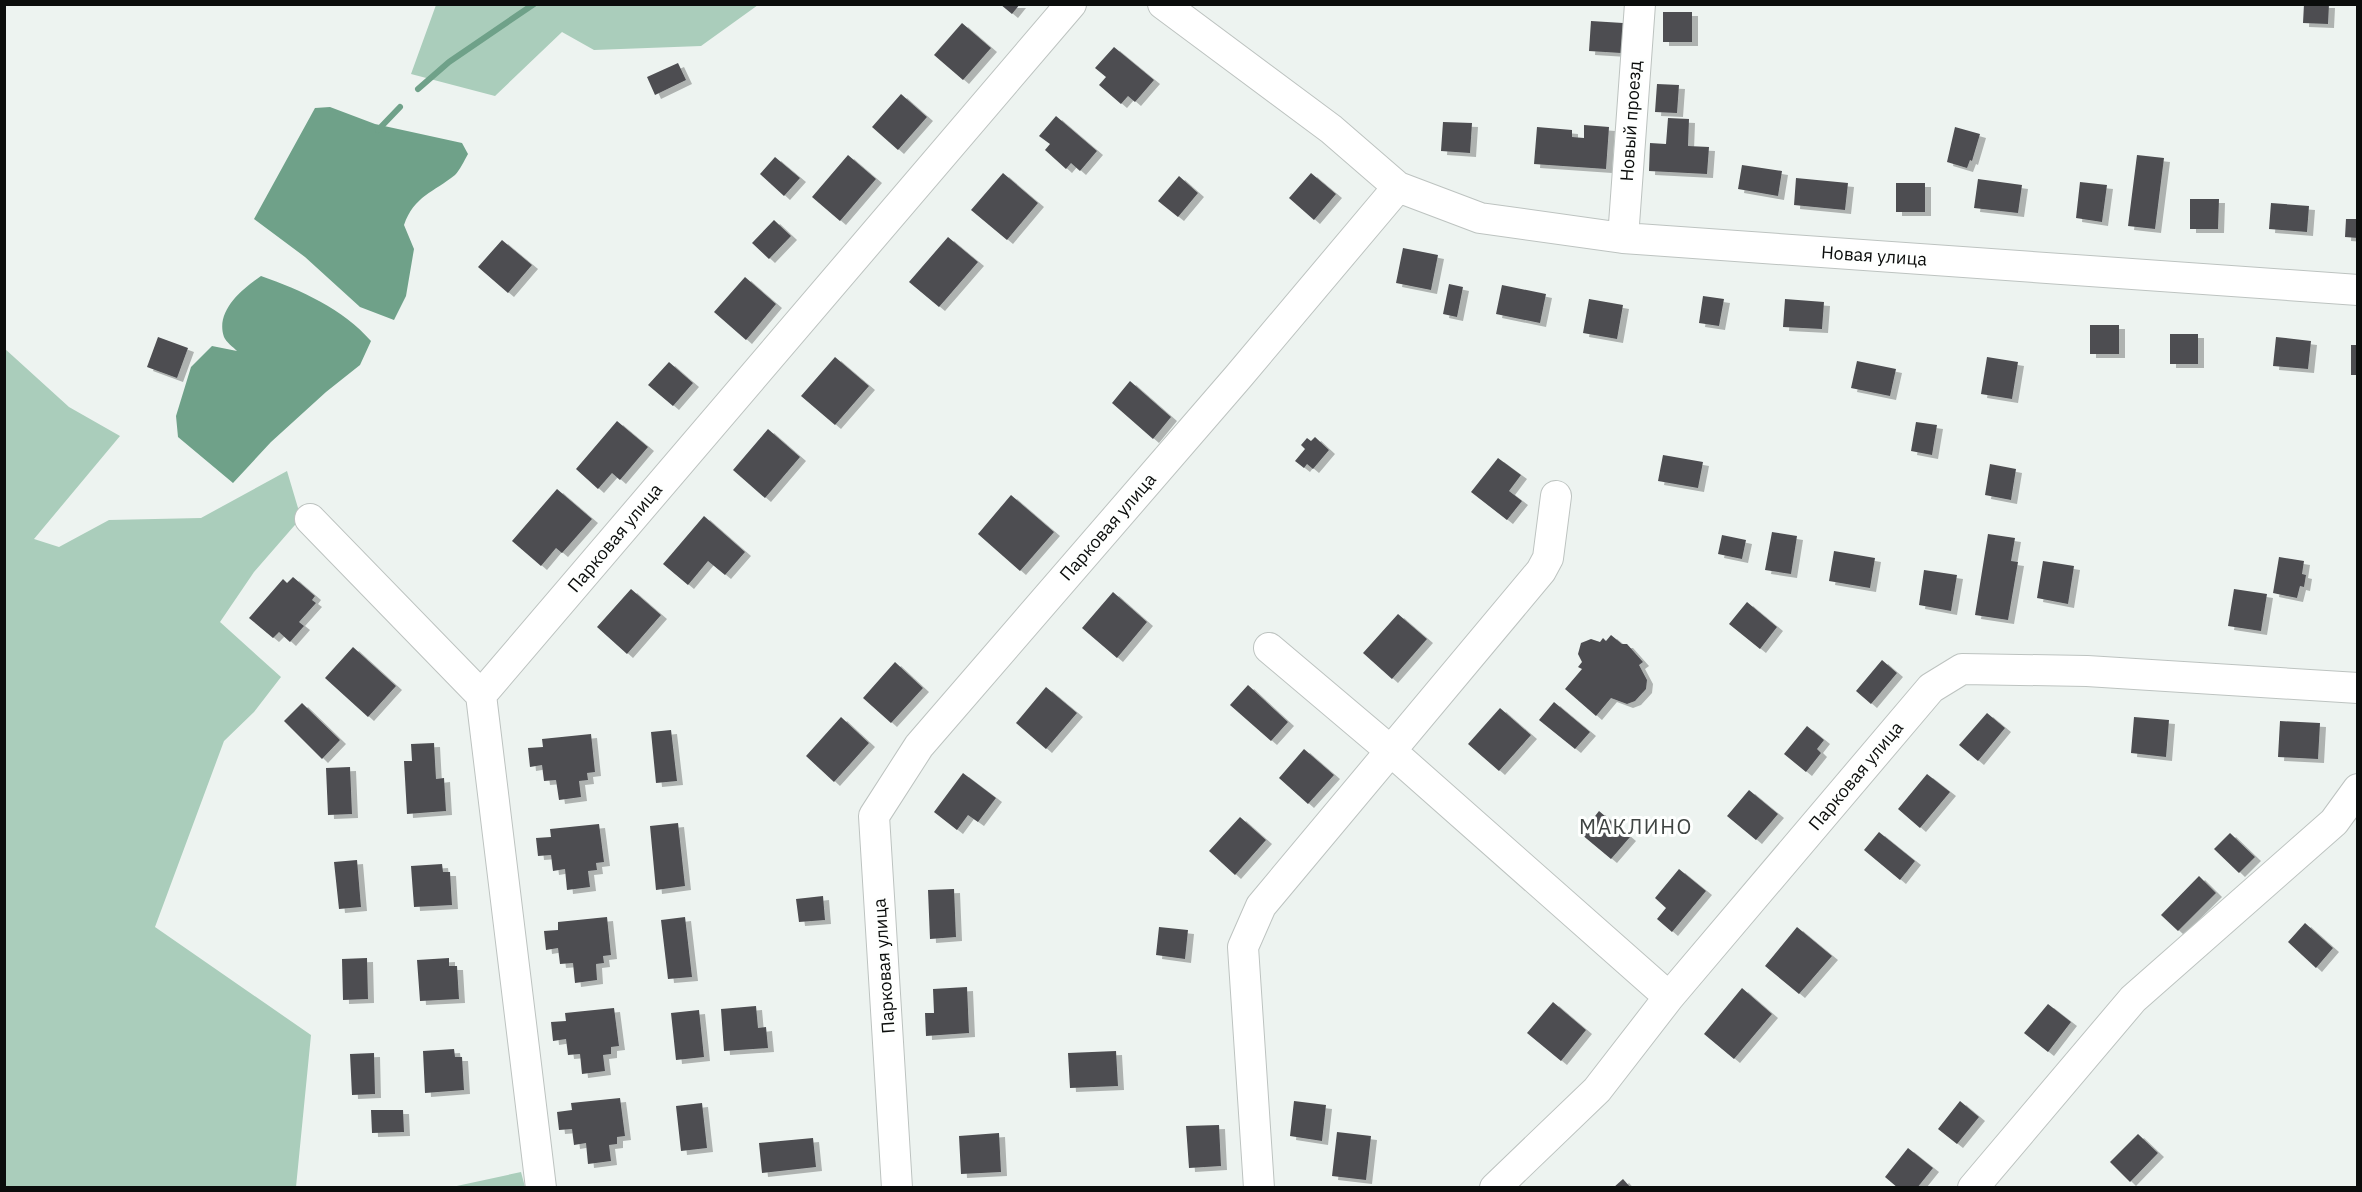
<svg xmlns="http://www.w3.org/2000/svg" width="2362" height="1192" viewBox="0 0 2362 1192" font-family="'IBM Plex Sans',sans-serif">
	<defs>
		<filter id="shadow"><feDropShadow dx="6" dy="4" stdDeviation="0" flood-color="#0004"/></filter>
	</defs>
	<rect width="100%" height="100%" fill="#edf3f0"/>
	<path fill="#aacdbb" d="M436 5V4L758 5 701 46 594 50 562 32 495 96 411 74Z
		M4 348 69 407 120 436 34 539 59 547 109 520 201 518 287 471 301 518 254 572 220 622 281 677 254 712 224 741 155 927 311 1035 296 1187H5Z
		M521 1172 525 1187H452Z"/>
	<path fill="#6fa189" d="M330 107 375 124 462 143 468 154C464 161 460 170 455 175 434 192 414 196 404 225L414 249 406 296 394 320 360 307 305 257 254 219 315 108Z
		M261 276C301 290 343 309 371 341L360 365 326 392 271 442 233 483 178 437 176 416 191 367 212 346 237 351C233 347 226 342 224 337 215 311 242 289 261 276Z"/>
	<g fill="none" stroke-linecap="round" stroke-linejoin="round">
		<path stroke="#6fa189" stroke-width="6" d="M418 89 449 62 534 4
			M378 130 400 107"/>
	</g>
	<path fill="#4d4d51" filter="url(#shadow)" d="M1000 4H1020L1012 14Z
		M2304 4H2329L2328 24 2303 23Z
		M1663 12H1692V42H1663Z
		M1591 21 1623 23 1621 53 1589 51Z
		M962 23 991 48 963 80 934 55Z
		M1114 47 1154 80 1135 102 1128 96 1121 104 1099 85 1106 77 1095 68Z
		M678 63 686 80 655 95 647 77Z
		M1657 84 1679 85 1677 113 1655 112Z
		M901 94 927 117 898 150 872 127Z
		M1056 116 1097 151 1080 171 1071 163 1066 169 1045 150 1050 144 1039 136Z
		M1668 118 1689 119 1688 146 1709 147 1707 174 1649 171 1650 143 1666 144Z
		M1443 122 1472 123 1470 153 1441 151Z
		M1584 125 1609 127 1606 169 1534 164 1537 127 1572 130V137L1584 138Z
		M1955 127 1980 134 1972 161 1970 160 1967 168 1947 162Z
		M848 155 876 179 840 221 812 197Z
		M2137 155 2164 158 2155 229 2128 226Z
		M775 157 800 178 784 196 760 174Z
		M1742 165 1782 171 1778 196 1738 189Z
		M1003 173 1038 203 1007 240 971 210Z
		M1311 173 1336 194 1314 220 1289 198Z
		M1179 176 1198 193 1178 217 1158 201Z
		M1796 178 1848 183 1845 210 1794 205Z
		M1978 179 2022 185 2018 213 1974 208Z
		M2080 182 2107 185 2102 222 2076 218Z
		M1896 183H1925V212H1896Z
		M2190 199H2219L2218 229H2190Z
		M2271 203 2309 206 2307 232 2269 229Z
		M2346 219H2358V238L2345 237Z
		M774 220 791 236 769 259 752 243Z
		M948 237 978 262 939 307 909 282Z
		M502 240 532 265 508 293 478 267Z
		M1403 248 1438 255 1431 290 1396 283Z
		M745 277 776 304 746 340 714 312Z
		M1449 284 1463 287 1457 317 1443 314Z
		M1502 285 1546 294 1540 323 1496 314Z
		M1703 296 1724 299 1719 326 1699 323Z
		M1589 299 1623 305 1617 339 1583 333Z
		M1785 299 1824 302 1822 329 1783 327Z
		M2090 325H2119V354H2090Z
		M2170 334H2198V364H2170Z
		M158 337 188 348 177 378 147 367Z
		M2276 337 2311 341 2308 369 2273 366Z
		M2351 345H2358V375H2351Z
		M835 357 869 386 835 425 801 396Z
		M1987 357 2018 362 2012 399 1981 394Z
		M1857 361 1896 369 1890 396 1851 388Z
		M669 362 693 383 673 406 648 385Z
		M1130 381 1171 417 1153 439 1112 403Z
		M617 421 648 447 620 480 612 473 598 489 576 469Z
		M1916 422 1937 425 1932 455 1911 451Z
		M768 429 800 457 765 498 733 470Z
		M1315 437 1329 450 1313 469 1307 464 1304 468 1295 461 1305 449 1301 445 1307 438 1311 441Z
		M1663 455 1703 462 1698 488 1658 481Z
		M1498 458 1521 475 1509 491 1522 501 1507 520 1471 492Z
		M1990 464 2016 469 2011 500 1985 495Z
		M557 489 592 519 562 553 556 548 541 566 512 541Z
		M1011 495 1054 532 1020 571 978 534Z
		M704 516 745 552 725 575 708 561 688 585 663 564Z
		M1772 532 1797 536 1791 574 1765 570Z
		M1988 534 2015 538 2011 561 2018 562 2008 620 1975 615Z
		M1722 535 1746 540 1742 559 1718 554Z
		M1834 551 1875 558 1870 588 1829 581Z
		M2279 557 2304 561 2302 574 2306 575 2304 587 2300 586 2297 598 2273 593Z
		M2043 561 2074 566 2068 604 2037 598Z
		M1924 570 1957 575 1951 611 1919 605Z
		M293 577 315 596 312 600 316 603 299 622 304 626 290 642 279 632 273 638 249 618 283 579 287 583Z
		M631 589 661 615 627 654 597 627Z
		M2234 589 2267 594 2261 631 2228 626Z
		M1113 592 1147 622 1117 658 1082 628Z
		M1747 602 1777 627 1760 649 1729 624Z
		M1398 614 1427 639 1392 679 1363 653Z
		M1611 635 1622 644H1627L1643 662 1639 665 1647 680 1646 689 1635 701 1627 704 1611 698 1596 716 1565 689 1582 669 1578 667 1582 662 1578 654 1581 643 1591 639 1600 642 1603 638 1606 641Z
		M353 647 396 686 368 717 325 678Z
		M1882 660 1897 673 1871 704 1856 691Z
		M895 662 923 688 891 723 863 698Z
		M1248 685 1288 722 1271 741 1230 705Z
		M1046 687 1077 713 1046 749 1016 723Z
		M1554 702 1590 732 1575 749 1539 720Z
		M302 703 340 740 322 759 284 721Z
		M1500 708 1531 735 1499 771 1468 744Z
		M1987 713 2005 728 1978 761 1959 745Z
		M841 717 869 743 834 782 806 756Z
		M2134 717 2169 720 2166 757 2131 753Z
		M2280 721 2320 723 2318 759 2278 757Z
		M1807 726 1824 740 1817 749 1821 753 1806 772 1784 754Z
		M671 730 677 781 656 783 651 732Z
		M591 734 595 772 587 773 588 780 579 781 581 797 559 800 556 780 544 781 542 765 530 767 528 748 543 747 542 739Z
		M434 743 436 779 444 778 446 811 407 814 404 761H412L411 744Z
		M1304 749 1334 775 1308 804 1279 778Z
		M350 767 352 814 328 815 326 768Z
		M963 773 996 798 978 822 968 815 957 830 934 812Z
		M1927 774 1950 792 1920 828 1898 809Z
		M1749 790 1778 814 1756 840 1727 816Z
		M1599 811 1630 837 1611 859 1581 834Z
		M1240 817 1266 840 1235 875 1209 851Z
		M678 823 685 886 656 890 650 826Z
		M599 824 604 862 596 863 597 870 588 871 590 887 567 890 565 869 553 871 551 855 538 856 536 838 551 837 550 829Z
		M1879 832 1915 861 1900 880 1864 850Z
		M2230 833 2255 857 2239 873 2214 849Z
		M357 860 361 907 339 909 334 862Z
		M442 864 443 872H450L452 905 414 907 411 866Z
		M1679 869 1706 891 1672 932 1657 919 1666 908 1655 898Z
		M2199 876 2216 893 2178 931 2161 915Z
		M954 889 956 937 930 939 928 890Z
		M823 896 825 920 799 922 796 899Z
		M607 917 611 955 603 956 604 963 596 964 597 980 575 983 573 963 560 964 558 948 546 950 544 931 558 930V922Z
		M685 917 692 977 668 979 661 920Z
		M2305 923 2333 948 2316 968 2288 942Z
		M1159 927 1188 930 1185 959 1156 955Z
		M1797 927 1832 956 1799 994 1765 966Z
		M367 958 368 999 343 1000 342 959Z
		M449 958V966H457L459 999 420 1001 417 960Z
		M967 987 969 1033 926 1036 925 1013H934L933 989Z
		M1742 988 1772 1014 1734 1059 1704 1034Z
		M1553 1002 1586 1030 1561 1061 1527 1033Z
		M2048 1004 2071 1022 2048 1052 2024 1033Z
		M756 1006 758 1028 766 1027 768 1048 724 1051 721 1009Z
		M614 1008 619 1046 611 1047V1054L603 1055 605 1071 582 1074 580 1054 568 1055 566 1039 553 1041 551 1022 566 1021 565 1013Z
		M699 1010 704 1057 676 1060 671 1013Z
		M454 1049 455 1057H462L464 1090 425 1093 423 1051Z
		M1116 1051 1118 1086 1070 1088 1068 1053Z
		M374 1053 375 1094 352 1095 350 1054Z
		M620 1098 625 1136 617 1137V1144L609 1145 611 1161 588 1164 586 1143 574 1145 572 1129 559 1130 557 1112 572 1110 571 1103Z
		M1294 1101 1326 1105 1322 1141 1290 1136Z
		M1960 1101 1979 1117 1957 1144 1938 1129Z
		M702 1103 707 1148 681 1151 676 1106Z
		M371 1110H403L404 1132 372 1133Z
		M1219 1125 1221 1166 1189 1168 1186 1126Z
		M1337 1132 1371 1136 1366 1180 1332 1176Z
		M999 1133 1001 1172 961 1174 959 1136Z
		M2138 1134 2158 1153 2130 1182 2110 1162Z
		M813 1138 816 1167 762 1173 759 1143Z
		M1908 1148 1933 1168 1917 1188H1898L1885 1177Z
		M1623 1179 1631 1188H1613Z"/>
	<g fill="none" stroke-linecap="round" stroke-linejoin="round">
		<defs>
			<path id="minor" d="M1163 4 1331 129 1398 187 1480 218 1623 238 2358 290
				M1623 238 1640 4
				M310 519 481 695
				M1269 648 1392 752 1669 997
				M541 1188 481 695 1071 4
				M897 1188 874 816 919 746 1238 377 1398 187
				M1259 1188 1243 947 1261 906 1541 571 1548 558 1556 496
				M1495 1188 1597 1090 1669 997 1931 688 1962 669 2087 671 2358 688
				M1973 1188 2133 999 2334 822 2358 789"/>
		</defs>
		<use href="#minor" stroke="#bdc3c0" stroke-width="32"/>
		<use href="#minor" stroke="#fff" stroke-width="30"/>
	</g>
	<g text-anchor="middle" stroke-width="6" stroke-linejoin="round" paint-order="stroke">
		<g font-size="18" fill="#0b0d0c" stroke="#fefffe">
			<text transform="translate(1631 121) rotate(-86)" y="6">Новый проезд</text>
			<text transform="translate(1874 256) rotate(4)" y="6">Новая улица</text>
			<text transform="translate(1108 527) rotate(-49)" y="6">Парковая улица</text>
			<text transform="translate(615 538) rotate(-50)" y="6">Парковая улица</text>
			<text transform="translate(1856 776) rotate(-50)" y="6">Парковая улица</text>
			<text transform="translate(884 966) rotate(-94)" y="6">Парковая улица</text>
		</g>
		<g font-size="21" letter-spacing="1.5" fill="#3f4442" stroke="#fefffe">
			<text x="1636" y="834">МАКЛИНО</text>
		</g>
	</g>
	<rect width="2362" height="1192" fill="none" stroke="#0b0d0c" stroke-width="12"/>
</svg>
